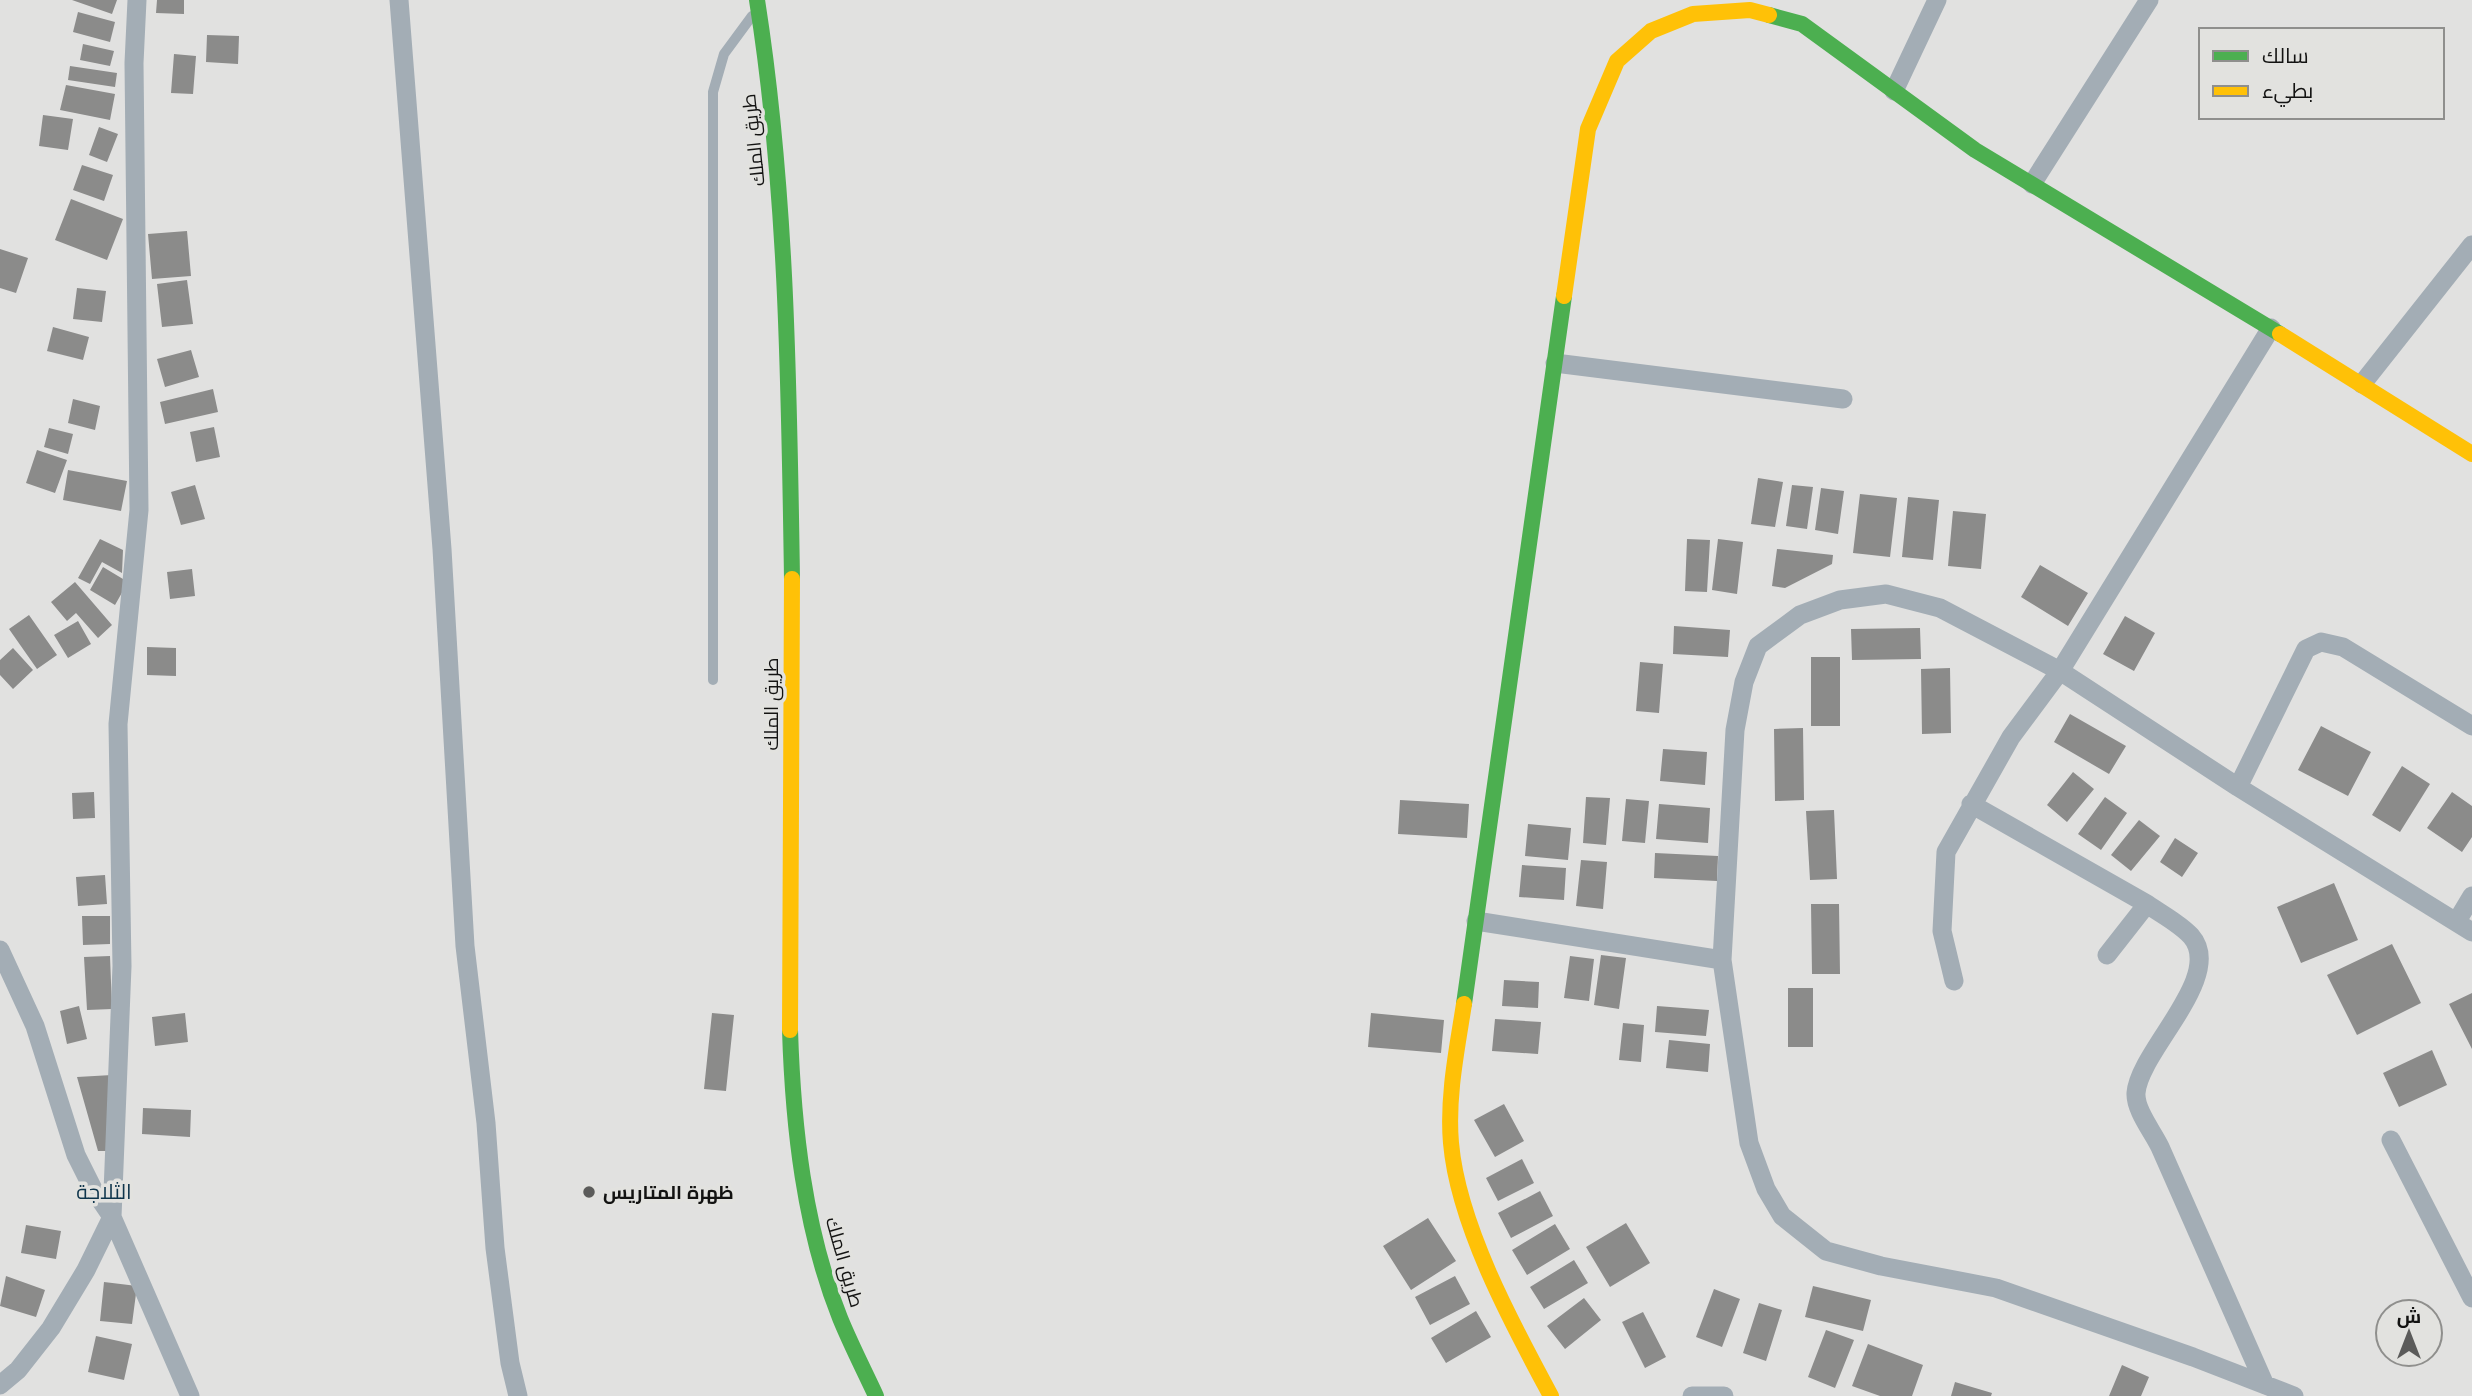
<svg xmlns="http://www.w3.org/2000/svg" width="2472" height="1396" viewBox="0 0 2472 1396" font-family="'Noto Sans',Cairo,sans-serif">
	<rect width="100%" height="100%" fill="#e1e1e0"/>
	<path fill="#8b8b8a" d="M72 0H117L112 14Z
		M157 0H184V14L156 13Z
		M78 12 115 22 110 42 73 32Z
		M207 35 239 36 238 64 206 62Z
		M83 44 114 51 110 66 80 60Z
		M174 54 196 56 193 94 171 93Z
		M70 66 117 73 115 87 68 80Z
		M66 85 115 94 110 120 60 110Z
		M43 115 73 119 68 150 39 146Z
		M99 127 118 134 107 162 89 155Z
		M82 165 113 175 104 201 73 190Z
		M71 199 123 219 107 260 55 240Z
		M187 231 191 276 152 279 148 234Z
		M0 249 28 258 16 293 0 288Z
		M187 280 193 324 162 327 157 284Z
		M77 288 106 291 102 322 73 319Z
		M53 327 89 337 83 360 47 351Z
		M191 350 199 377 165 387 157 359Z
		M213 389 218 412 165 424 160 402Z
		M73 399 100 406 95 430 68 423Z
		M214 427 220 457 196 462 190 432Z
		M49 428 73 434 68 454 44 447Z
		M37 450 67 460 55 493 26 483Z
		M68 470 127 481 121 511 63 500Z
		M1758 478 1783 482 1775 527 1751 524Z
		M195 485 205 519 181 525 171 492Z
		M1792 485 1813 487 1807 529 1786 526Z
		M1821 488 1844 491 1838 534 1815 530Z
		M1860 494 1897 498 1890 557 1853 553Z
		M1908 497 1939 500 1933 560 1902 557Z
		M1953 511 1986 514 1981 569 1948 566Z
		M100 539 123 550 122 573 102 562 90 584 78 578Z
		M1687 539 1710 540 1707 592 1685 591Z
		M1718 539 1743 542 1737 594 1712 590Z
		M1777 549 1833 555 1832 564 1785 588 1772 586Z
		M2040 565 2088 593 2068 626 2021 597Z
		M103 567 128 582 115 605 90 590Z
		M192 569 195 596 170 599 167 572Z
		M75 582 112 625 98 638 76 613 67 621 51 602Z
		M29 615 57 655 37 669 9 629Z
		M2125 616 2155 633 2134 671 2103 654Z
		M78 621 91 644 68 658 54 635Z
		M1674 626 1730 630 1728 657 1673 654Z
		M1920 628 1921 659 1852 660 1851 629Z
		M147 647 176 648V676L147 675Z
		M13 648 33 670 13 689 0 675V660Z
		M1811 657H1840V726H1811Z
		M1640 662 1663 664 1659 713 1636 711Z
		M1950 668 1951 733 1922 734 1921 669Z
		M2070 714 2126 746 2109 774 2054 742Z
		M2321 726 2371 752 2348 796 2298 770Z
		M1803 728 1804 800 1775 801 1774 729Z
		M1663 749 1707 752 1705 785 1660 781Z
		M2402 766 2430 784 2400 832 2372 815Z
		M2073 772 2094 789 2067 822 2047 805Z
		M94 792 95 818 73 819 72 793Z
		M2452 792 2472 806V837L2462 852 2427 828Z
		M1586 797 1610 798 1606 845 1583 843Z
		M2105 797 2127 813 2101 850 2078 834Z
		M1626 799 1649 801 1645 843 1622 841Z
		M1400 800 1469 804 1467 838 1398 834Z
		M1659 804 1710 808 1708 843 1656 839Z
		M1834 810 1837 879 1810 880 1806 811Z
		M2139 820 2160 836 2131 871 2111 855Z
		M1528 824 1571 828 1568 860 1525 856Z
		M2175 838 2198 853 2182 877 2160 862Z
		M1655 853 1718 856 1717 881 1654 878Z
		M1581 860 1607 862 1603 909 1576 906Z
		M1522 865 1566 868 1564 900 1519 897Z
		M105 875 107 904 78 906 76 877Z
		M2334 883 2358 940 2301 963 2277 907Z
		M1811 904H1839L1840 974H1812Z
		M82 916H110V944L83 945Z
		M2392 944 2421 1003 2357 1035 2327 975Z
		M1601 955 1626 958 1619 1009 1594 1005Z
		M110 956 112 1009 87 1010 84 957Z
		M1570 956 1594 959 1589 1001 1564 998Z
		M1504 980 1539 982 1538 1008 1502 1006Z
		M1788 988H1813V1047H1788Z
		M2472 993V1049L2449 1004Z
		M79 1006 87 1039 67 1044 60 1011Z
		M1657 1006 1709 1010 1706 1036 1655 1032Z
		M185 1013 188 1042 155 1046 152 1017Z
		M712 1013 734 1015 726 1091 704 1089Z
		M1371 1013 1444 1020 1441 1053 1368 1047Z
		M1495 1019 1541 1022 1538 1054 1492 1051Z
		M1623 1023 1644 1025 1641 1062 1619 1060Z
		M1669 1040 1710 1044 1708 1072 1666 1068Z
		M2432 1050 2447 1085 2399 1107 2383 1073Z
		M112 1075 107 1151H98L77 1077Z
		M1504 1104 1524 1141 1495 1157 1474 1120Z
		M143 1108 191 1110 190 1137 142 1134Z
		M1522 1159 1534 1183 1498 1201 1486 1178Z
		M1540 1191 1553 1216 1511 1238 1498 1213Z
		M1428 1218 1456 1261 1411 1290 1383 1246Z
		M1626 1223 1650 1263 1610 1287 1586 1247Z
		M1555 1224 1570 1249 1527 1275 1512 1250Z
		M26 1225 61 1231 56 1259 21 1253Z
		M1574 1260 1588 1283 1544 1309 1530 1287Z
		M6 1276 45 1290 36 1317 0 1306Z
		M1455 1276 1470 1304 1430 1325 1415 1297Z
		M104 1282 137 1286 132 1324 100 1321Z
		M1813 1286 1871 1300 1863 1331 1805 1317Z
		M1714 1289 1740 1299 1722 1347 1696 1337Z
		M1584 1298 1601 1320 1565 1349 1547 1326Z
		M1759 1303 1782 1310 1766 1361 1743 1353Z
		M1476 1311 1491 1337 1446 1363 1431 1338Z
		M1643 1312 1666 1357 1645 1368 1622 1322Z
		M1826 1330 1854 1340 1835 1388 1808 1377Z
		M96 1336 132 1344 124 1380 88 1372Z
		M1868 1344 1923 1365 1912 1396H1880L1852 1386Z
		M2122 1365 2149 1377 2141 1396H2109Z
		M1955 1382 1992 1393 1991 1396H1951Z"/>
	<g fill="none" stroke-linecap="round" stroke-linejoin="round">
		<path stroke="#a3adb5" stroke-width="10" d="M713 680V92L724 54 752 16"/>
		<path stroke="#a3adb5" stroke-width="19" d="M399 0 442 549 465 946 486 1123 495 1248 510 1363 518 1396
			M1894 91 1937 0
			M2032 184 2149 0
			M1555 363 1843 399
			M2362 384 2472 245
			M2238 787 2306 649 2321 642 2343 647 2472 726
			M1971 804 2147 904 2107 955
			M2147 904C2161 914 2179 923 2191 936 2226 976 2139 1051 2136 1093 2135 1110 2153 1132 2160 1147L2265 1385
			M1476 921 1722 960
			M2457 921 2472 896
			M0 950 35 1026 76 1155 93 1189 112 1217 190 1396
			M1954 981 1942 931 1946 852 2011 737 2060 671 2271 328
			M2391 1140 2472 1298
			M0 1385 18 1370 51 1328 86 1270 112 1217 122 966 118 724 139 510 134 63 137 0
			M1692 1396H1724
			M2294 1396 2193 1357 1996 1288 1881 1266 1826 1251 1782 1216 1766 1189 1749 1143 1722 960 1735 730 1744 682 1758 646 1800 615 1840 600 1886 594 1940 608 2060 671 2238 787 2472 932"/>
		<path stroke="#4caf50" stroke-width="16" d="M757 0C787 191 789 385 792 579
			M1769 15 1802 24 1975 150 2280 334
			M1464 1004 1564 296
			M790 1030C793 1126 804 1228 840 1318 851 1345 864 1370 876 1396"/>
		<path stroke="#ffc107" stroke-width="16" d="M1564 296 1588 129 1617 61 1651 31 1693 14 1750 10 1769 15
			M2280 334 2472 454
			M1464 1004C1457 1049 1447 1097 1451 1143 1458 1224 1512 1324 1551 1396
			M790 1030 792 579"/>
	</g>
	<circle fill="#5b5b5a" stroke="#e2e2df" stroke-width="2.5" cx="589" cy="1192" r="7"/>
	<g text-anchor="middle" stroke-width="7" stroke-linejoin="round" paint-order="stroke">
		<g font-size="19" fill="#131312" stroke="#e2e2df">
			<text transform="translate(753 140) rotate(-96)" y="7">طريق الملك</text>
			<text transform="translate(771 704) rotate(-90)" y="7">طريق الملك</text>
			<text transform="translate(845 1262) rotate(74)" y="7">طريق الملك</text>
		</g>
		<g font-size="19" font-weight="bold" fill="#131312" stroke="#e2e2df" text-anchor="start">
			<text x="603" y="1199">ظهرة المتاريس</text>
		</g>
		<g font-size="21" fill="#0f354c" stroke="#e2e2df">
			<text x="104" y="1199">الثلاجة</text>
		</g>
	</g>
	<rect x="2199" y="28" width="245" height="91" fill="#e2e2df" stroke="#8f8f8d" stroke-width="2"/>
	<rect x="2213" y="51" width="35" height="10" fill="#4caf50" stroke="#8f8f8d" stroke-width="2"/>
	<text x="2262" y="63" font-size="21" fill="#131312">سالك</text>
	<rect x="2213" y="86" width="35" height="10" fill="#ffc107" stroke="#8f8f8d" stroke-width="2"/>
	<text x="2262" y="98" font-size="21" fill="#131312">بطيء</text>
	<g transform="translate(2409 1333)"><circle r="33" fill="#e2e2df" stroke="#8f8f8d" stroke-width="2"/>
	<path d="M0-5L12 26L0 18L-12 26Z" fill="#5b5b5a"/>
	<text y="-10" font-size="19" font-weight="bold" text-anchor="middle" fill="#131312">ش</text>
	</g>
</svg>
